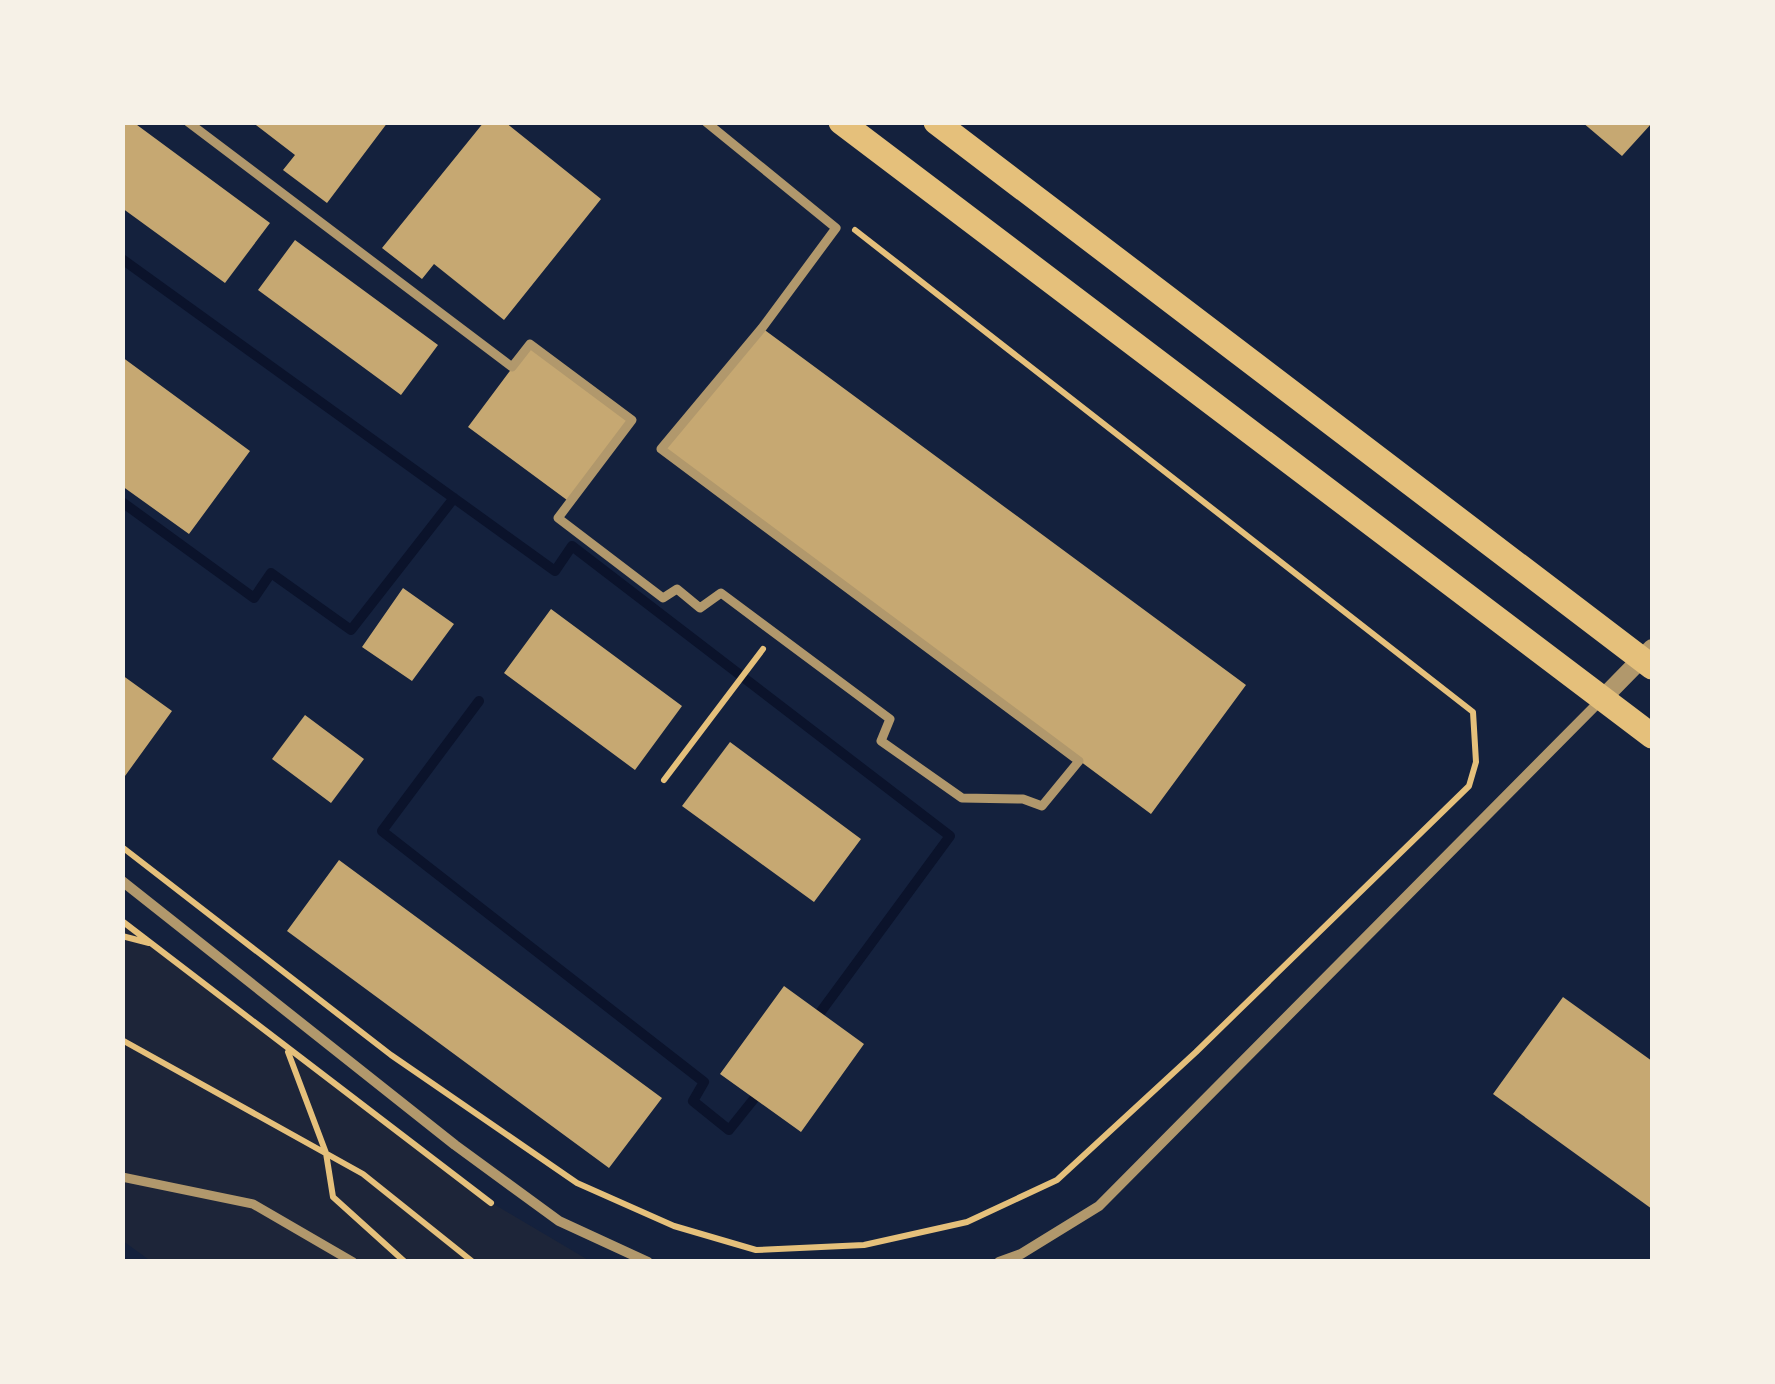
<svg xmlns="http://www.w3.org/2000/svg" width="1775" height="1384" viewBox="0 0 1775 1384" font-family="Arial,sans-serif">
	<rect width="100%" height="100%" fill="#14213d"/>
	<path fill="#1d2539" d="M122 921 465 1187 590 1261 152 1262 123 1241Z"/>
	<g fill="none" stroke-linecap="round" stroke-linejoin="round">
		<path stroke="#0b132b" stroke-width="10" d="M122 259 555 571 572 546 950 836 814 1021
			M122 502 254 598 271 573 351 630 454 498
			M479 701 382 831 704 1082 693 1101 729 1130 761 1090"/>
	</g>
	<path fill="#c6a872" d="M122 122H133L270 223 225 283 122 208Z
		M252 122H388L327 203 283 170 295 155Z
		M484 122H505L601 199 504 320 434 264 422 279 382 248Z
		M1582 122H1652V123L1622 156Z
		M295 240 438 345 401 395 258 290Z
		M762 328 1246 685 1151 814 661 449Z
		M530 344 632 420 571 503 468 427Z
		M122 357 250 451 189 534 122 486Z
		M403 588 454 624 412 681 362 647Z
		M551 609 682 706 635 770 504 673Z
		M122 675 172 711 125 776 122 774Z
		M305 715 364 759 331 803 272 759Z
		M730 742 861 839 814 902 682 806Z
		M339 860 662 1098 609 1168 287 931Z
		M784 986 864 1044 801 1132 720 1074Z
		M1563 997 1652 1061V1209L1493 1094Z"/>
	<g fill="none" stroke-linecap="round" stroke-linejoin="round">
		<path stroke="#e5c07b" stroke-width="6" d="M664 780 763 649
			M122 847 391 1055 577 1183 674 1226 756 1250 864 1245 967 1222 1057 1180 1196 1052 1469 786 1476 762 1473 712 855 230
			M122 921 491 1203
			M122 936 149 943
			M122 1040 363 1174 473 1262
			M288 1052 326 1153 333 1197 405 1262"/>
		<path stroke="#b1986c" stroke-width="9" d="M188 122 512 367 530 344 632 420 558 518 663 598 677 589 700 608 721 593 890 719 881 741 962 798 1023 799 1042 806 1079 761 661 449 762 328 836 228 706 122
			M122 1177 253 1204 353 1262"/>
		<path stroke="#b1986c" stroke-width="10" d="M122 881 455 1145 559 1221 648 1262
			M999 1262 1021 1254 1099 1206 1602 699"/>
		<path stroke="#b1986c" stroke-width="18" d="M1602 699 1652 648"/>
		<path stroke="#e5c07b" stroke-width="25" d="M841 122 1652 736
			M936 122 1652 667"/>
	</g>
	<rect width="1775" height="1384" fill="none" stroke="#f6f1e7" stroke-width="250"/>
</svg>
